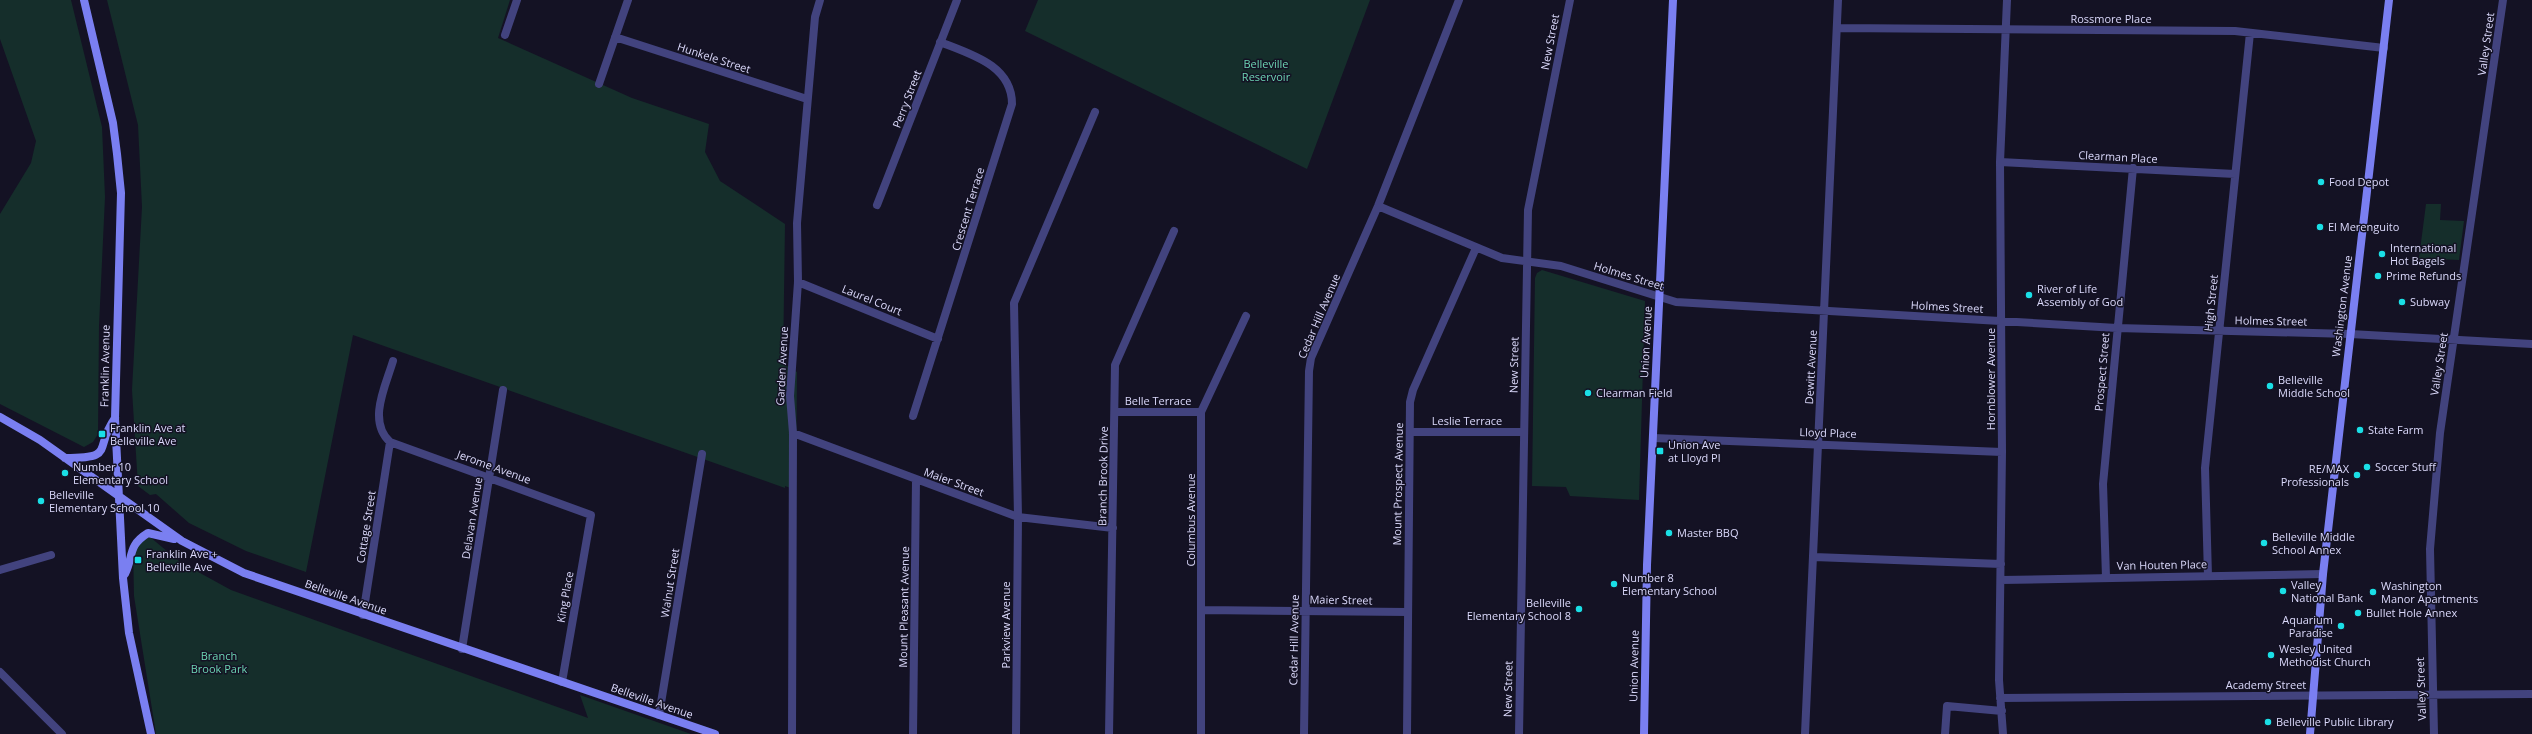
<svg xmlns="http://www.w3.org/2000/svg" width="2532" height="734" viewBox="0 0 2532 734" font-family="'Open Sans',sans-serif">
	<rect width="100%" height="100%" fill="#141224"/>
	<path fill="#152e2b" d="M0 0H71L102 127 105 197 99 326 98 434 93 442 84 447 0 404V214L31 163 36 141 0 39Z
		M107 0H510L498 38 632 98 709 124 705 152 720 181 785 224 783 364 797 372 796 490 785 486V488L353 335 306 572 246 551 189 523 156 494 150 495 138 486 132 390 142 207 138 125Z
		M1038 0H1370L1307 169 1025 31Z
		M2426 204H2441L2440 220 2464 221 2459 260 2419 258Z
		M1542 270 1645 301 1639 500 1570 496 1566 487 1532 486 1535 278 1537 273Z
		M150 537 180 562 231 590 588 718 580 695 691 734H156L134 596 133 546Z"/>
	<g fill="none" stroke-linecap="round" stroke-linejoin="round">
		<path stroke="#42437e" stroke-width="8" d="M1837 28 2235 31 2384 48
			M505 35 517 0
			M615 37 807 99
			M599 84 628 0
			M2000 162 2235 174
			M877 205 957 0
			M1378 206 1502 258 1561 266 1676 302 2117 328 2350 334 2532 344
			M798 282 938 339
			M393 361C386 385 367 421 390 442L591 515 562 682
			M1115 412H1201
			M913 416 1012 104C1012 65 970 54 940 42
			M1410 432H1524
			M793 433 1018 517 1113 528
			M1653 438 2002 452
			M1814 557 2001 564
			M0 570 51 555
			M2208 576 2205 468 2250 33
			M2106 577 2103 484 2133 168
			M2001 580 2323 574
			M1202 610 1408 612
			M363 615 390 442
			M462 649 503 390
			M0 672 62 734
			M2000 698 2532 694
			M659 715 702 454
			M792 734 793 433 790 396 798 282 797 223 815 17 820 0
			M913 734 916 480
			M1016 734 1018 517 1014 303 1095 112
			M1109 734 1115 365 1174 231
			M1201 734V412L1246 316
			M1304 734 1309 371 1311 358 1378 206 1459 0
			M1407 734 1410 402 1413 390 1476 248
			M1519 734 1528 210 1570 0
			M1805 734 1838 0
			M1945 734 1947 706 2002 711
			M2003 734 1999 680 2002 452 2000 162 2007 0
			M2434 734 2430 549 2440 433 2503 0"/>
		<path stroke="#7a7ff1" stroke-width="8" d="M84 0 113 123 117 154 121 193 115 418 123 578 129 633 151 734
			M0 417 40 440 182 541 244 573 715 734
			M65 458C117 458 93 449 115 418
			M125 574C134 556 127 546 148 533L174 539
			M1644 734 1647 565 1673 0
			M2310 734 2323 574 2389 0"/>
	</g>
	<g fill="#1adfe6" stroke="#141224" stroke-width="1.5">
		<circle cx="2321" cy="182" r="4"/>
		<circle cx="2320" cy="227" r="4"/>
		<circle cx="2382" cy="254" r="4"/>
		<circle cx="2378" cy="276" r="4"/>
		<circle cx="2029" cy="295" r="4"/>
		<circle cx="2402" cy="302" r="4"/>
		<circle cx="2270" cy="386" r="4"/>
		<circle cx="1588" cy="393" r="4"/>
		<circle cx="2360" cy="430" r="4"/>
		<rect x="98" y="430" width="8" height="8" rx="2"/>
		<rect x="1656" y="447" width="8" height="8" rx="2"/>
		<circle cx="2367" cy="467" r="4"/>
		<circle cx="65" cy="473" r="4"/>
		<circle cx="2357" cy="475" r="4"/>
		<circle cx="41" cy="501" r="4"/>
		<circle cx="1669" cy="533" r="4"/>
		<circle cx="2264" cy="543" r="4"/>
		<rect x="134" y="556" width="8" height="8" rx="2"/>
		<circle cx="1614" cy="584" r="4"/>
		<circle cx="2283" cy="591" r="4"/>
		<circle cx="2373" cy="592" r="4"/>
		<circle cx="1579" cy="609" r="4"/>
		<circle cx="2358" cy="613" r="4"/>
		<circle cx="2341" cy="626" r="4"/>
		<circle cx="2271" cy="655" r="4"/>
		<circle cx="2268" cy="722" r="4"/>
	</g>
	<g text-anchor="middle" stroke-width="3" stroke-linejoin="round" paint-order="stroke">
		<g font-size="11" fill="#dbd9fb" stroke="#141224">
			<text x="2111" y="23">Rossmore Place</text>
			<text transform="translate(1550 42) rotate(-79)" y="4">New Street</text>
			<text transform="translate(2486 44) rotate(-82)" y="4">Valley Street</text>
			<text transform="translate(714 58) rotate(18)" y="4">Hunkele Street</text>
			<text transform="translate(907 99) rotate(-69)" y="4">Perry Street</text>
			<text transform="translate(2118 157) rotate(3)" y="4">Clearman Place</text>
			<text transform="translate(968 209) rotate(-73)" y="4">Crescent Terrace</text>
			<text transform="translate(1629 276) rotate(17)" y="4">Holmes Street</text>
			<text transform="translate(872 300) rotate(22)" y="4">Laurel Court</text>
			<text transform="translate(2211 303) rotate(-84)" y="4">High Street</text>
			<text transform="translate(2342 306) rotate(-83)" y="4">Washington Avenue</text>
			<text transform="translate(1947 307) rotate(3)" y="4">Holmes Street</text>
			<text transform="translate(1319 316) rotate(-67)" y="4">Cedar Hill Avenue</text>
			<text transform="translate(2271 321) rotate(1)" y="4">Holmes Street</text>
			<text transform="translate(1646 342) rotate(-87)" y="4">Union Avenue</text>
			<text transform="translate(2439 364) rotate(-81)" y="4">Valley Street</text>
			<text transform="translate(1514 365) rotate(-89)" y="4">New Street</text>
			<text transform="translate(105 366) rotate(-89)" y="4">Franklin Avenue</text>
			<text transform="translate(782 366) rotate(-87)" y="4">Garden Avenue</text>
			<text transform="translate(1811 367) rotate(-87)" y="4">Dewitt Avenue</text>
			<text transform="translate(2102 372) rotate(-85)" y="4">Prospect Street</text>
			<text transform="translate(1991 379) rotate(-90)" y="4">Hornblower Avenue</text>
			<text x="1158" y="405">Belle Terrace</text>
			<text x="1467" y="425">Leslie Terrace</text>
			<text transform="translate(1828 433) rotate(2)" y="4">Lloyd Place</text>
			<text transform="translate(494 467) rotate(20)" y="4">Jerome Avenue</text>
			<text transform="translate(1103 476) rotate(-89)" y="4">Branch Brook Drive</text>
			<text transform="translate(954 482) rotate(20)" y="4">Maier Street</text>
			<text transform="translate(1398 484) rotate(-89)" y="4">Mount Prospect Avenue</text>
			<text transform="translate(472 518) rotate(-81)" y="4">Delavan Avenue</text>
			<text transform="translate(1191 520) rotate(-90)" y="4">Columbus Avenue</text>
			<text transform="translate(366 527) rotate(-81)" y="4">Cottage Street</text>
			<text transform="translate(2162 565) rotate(-1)" y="4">Van Houten Place</text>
			<text transform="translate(670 583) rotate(-81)" y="4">Walnut Street</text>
			<text transform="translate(346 597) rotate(19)" y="4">Belleville Avenue</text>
			<text transform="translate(565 597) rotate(-80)" y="4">King Place</text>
			<text transform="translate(1341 600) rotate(1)" y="4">Maier Street</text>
			<text transform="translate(904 607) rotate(-89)" y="4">Mount Pleasant Avenue</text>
			<text transform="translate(1006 625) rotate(-90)" y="4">Parkview Avenue</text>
			<text transform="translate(1294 640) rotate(-89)" y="4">Cedar Hill Avenue</text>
			<text transform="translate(1634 666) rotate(-89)" y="4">Union Avenue</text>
			<text x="2266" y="689">Academy Street</text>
			<text transform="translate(1508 689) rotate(-89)" y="4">New Street</text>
			<text transform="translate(2421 689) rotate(-92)" y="4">Valley Street</text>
			<text transform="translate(652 701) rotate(19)" y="4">Belleville Avenue</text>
		</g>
		<g font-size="11" fill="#6cd4b3" stroke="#141224">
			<text x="1266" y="68">Belleville<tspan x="1266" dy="13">Reservoir</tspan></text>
			<text x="219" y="660">Branch<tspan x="219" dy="13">Brook Park</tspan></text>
		</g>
		<g font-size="11" fill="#dbd9fb" stroke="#141224" text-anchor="start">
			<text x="2329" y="186">Food Depot</text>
			<text x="2328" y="231">El Merenguito</text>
			<text x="2390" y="252">International<tspan x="2390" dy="13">Hot Bagels</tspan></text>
			<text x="2386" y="280">Prime Refunds</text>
			<text x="2037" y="293">River of Life<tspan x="2037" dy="13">Assembly of God</tspan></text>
			<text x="2410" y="306">Subway</text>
			<text x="2278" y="384">Belleville<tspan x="2278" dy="13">Middle School</tspan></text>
			<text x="1596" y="397">Clearman Field</text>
			<text x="110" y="432">Franklin Ave at<tspan x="110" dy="13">Belleville Ave</tspan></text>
			<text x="2368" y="434">State Farm</text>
			<text x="1668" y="449">Union Ave<tspan x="1668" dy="13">at Lloyd Pl</tspan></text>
			<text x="73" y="471">Number 10<tspan x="73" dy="13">Elementary School</tspan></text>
			<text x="2375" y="471">Soccer Stuff</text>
			<text x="2349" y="473" text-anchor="end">RE/MAX<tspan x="2349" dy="13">Professionals</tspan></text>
			<text x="49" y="499">Belleville<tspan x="49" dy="13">Elementary School 10</tspan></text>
			<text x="1677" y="537">Master BBQ</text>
			<text x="2272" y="541">Belleville Middle<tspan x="2272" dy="13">School Annex</tspan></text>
			<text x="146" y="558">Franklin Ave +<tspan x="146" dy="13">Belleville Ave</tspan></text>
			<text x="1622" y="582">Number 8<tspan x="1622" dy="13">Elementary School</tspan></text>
			<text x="2291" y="589">Valley<tspan x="2291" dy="13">National Bank</tspan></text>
			<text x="2381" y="590">Washington<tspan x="2381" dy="13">Manor Apartments</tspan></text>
			<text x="1571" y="607" text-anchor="end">Belleville<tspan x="1571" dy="13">Elementary School 8</tspan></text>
			<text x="2366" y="617">Bullet Hole Annex</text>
			<text x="2333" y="624" text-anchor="end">Aquarium<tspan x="2333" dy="13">Paradise</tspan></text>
			<text x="2279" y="653">Wesley United<tspan x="2279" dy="13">Methodist Church</tspan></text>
			<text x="2276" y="726">Belleville Public Library</text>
		</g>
	</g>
</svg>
